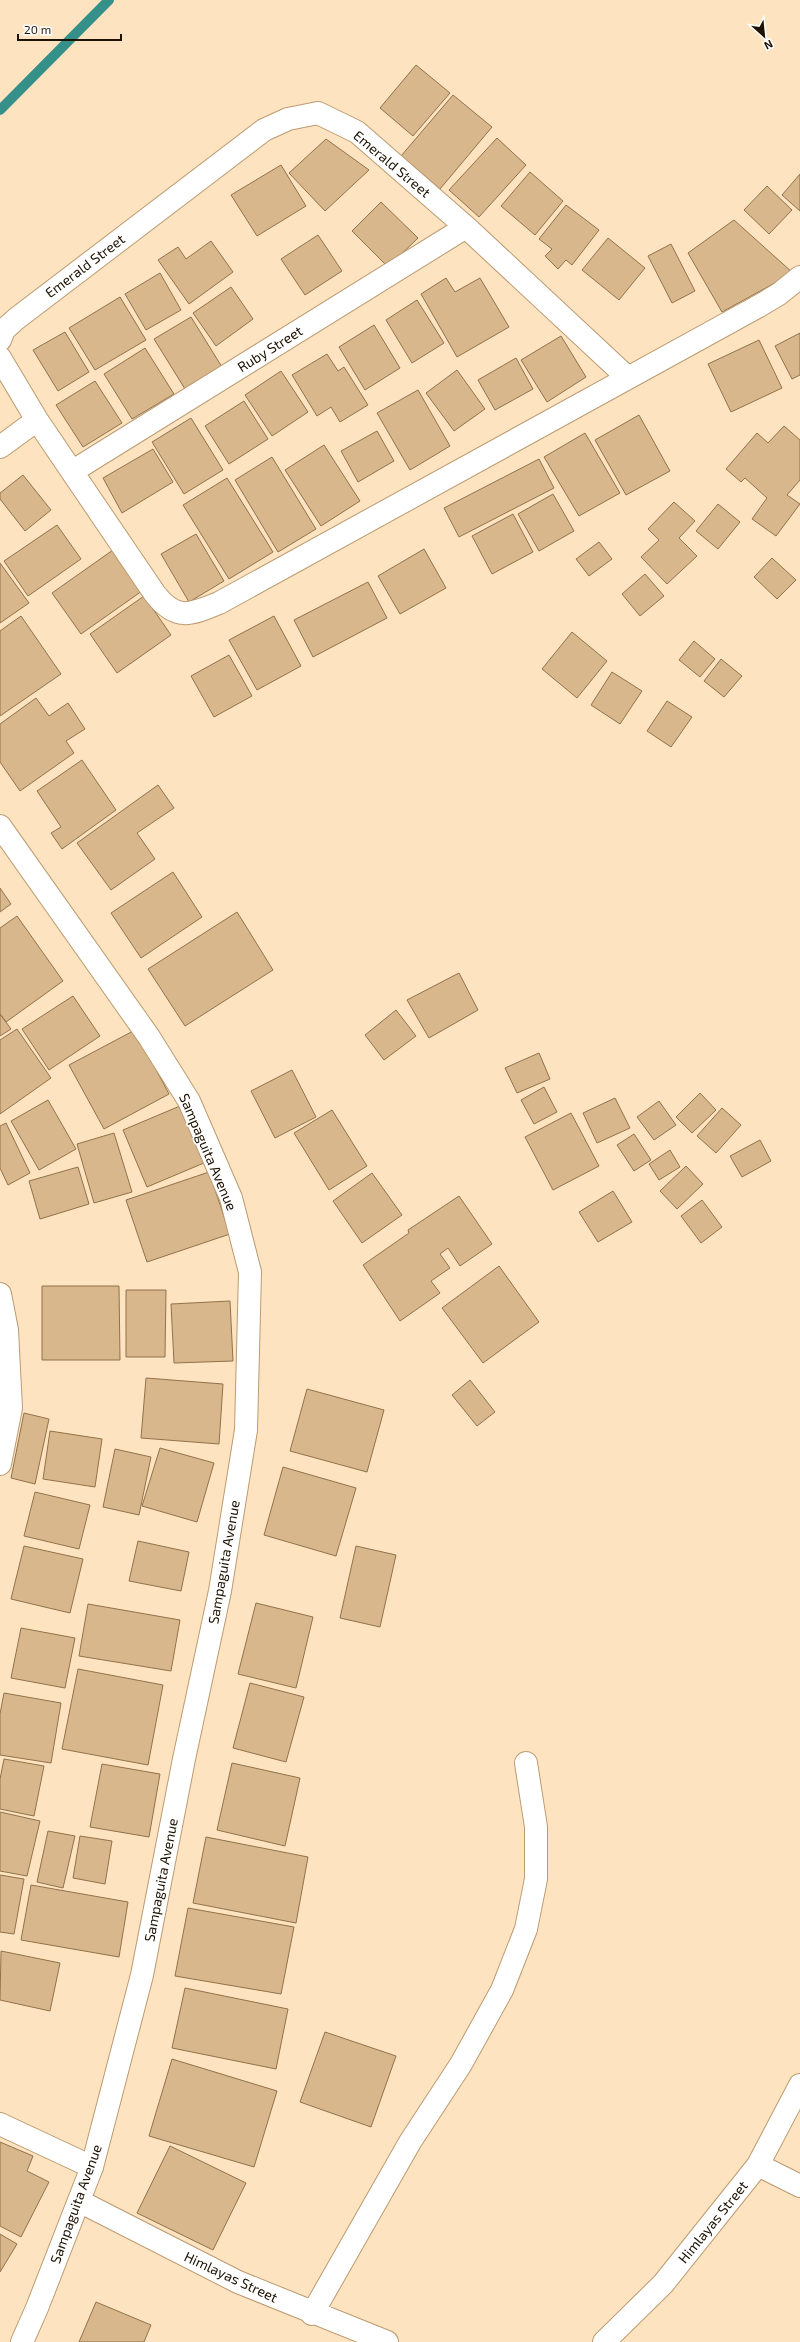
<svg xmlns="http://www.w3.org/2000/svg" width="800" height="2342" viewBox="0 0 800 2342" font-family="'Exo 2',sans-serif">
	<rect width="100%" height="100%" fill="#fee3c0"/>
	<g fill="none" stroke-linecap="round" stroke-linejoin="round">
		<path stroke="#35908a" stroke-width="10" d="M0 110 109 0"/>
	</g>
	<path fill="#d8b78c" stroke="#91724a" d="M416 65 450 93 413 136 380 108Z
		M453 95 492 127 440 189 401 156Z
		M497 138 526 165 479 217 449 190Z
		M326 139 369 170 325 211 289 173Z
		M281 165 306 206 257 236 231 195Z
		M530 172 563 201 535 235 501 206Z
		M800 174V211L782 195Z
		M767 186 792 210 769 234 744 210Z
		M381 202 418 238 388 267 352 231Z
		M566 205 599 230 572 265 566 260 558 269 545 256 552 249 539 239Z
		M734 220 793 273 722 312 688 253Z
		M318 235 342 271 305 295 281 259Z
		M608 238 645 268 619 300 582 270Z
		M211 241 233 272 189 304 158 260 178 247 186 259Z
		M671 244 695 291 672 303 648 256Z
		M160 273 181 310 146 330 125 294Z
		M446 278 455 292 480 278 509 327 457 357 421 294Z
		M231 287 253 319 216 346 193 313Z
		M120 297 146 340 95 370 69 328Z
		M417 300 444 343 412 363 386 320Z
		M191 317 222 367 185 389 154 339Z
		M374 325 400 368 365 390 339 347Z
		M65 332 89 372 58 391 33 350Z
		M800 333V375L792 379 775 346Z
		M561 336 586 377 547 402 521 360Z
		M759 340 782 388 731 412 708 364Z
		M145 348 174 394 132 419 104 374Z
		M327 354 338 371 344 367 368 405 340 422 331 407 317 416 292 375Z
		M516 358 533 389 495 410 478 380Z
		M457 370 485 409 454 431 426 393Z
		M281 371 308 412 272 436 245 395Z
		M95 381 122 423 83 447 56 405Z
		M418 390 450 446 410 470 377 413Z
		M244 401 268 439 229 464 205 426Z
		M639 415 670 471 626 495 595 440Z
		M191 418 223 470 184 494 152 442Z
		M784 426 800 440V480L787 495 800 504 776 536 752 519 767 498 745 478 741 482 726 469 757 433 768 443Z
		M377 431 394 461 358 482 341 451Z
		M585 433 620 493 579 516 544 457Z
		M324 445 360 501 321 526 285 470Z
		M153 449 173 482 122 513 103 478Z
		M272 457 316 529 278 552 235 480Z
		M539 459 554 488 459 537 444 508Z
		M23 475 51 510 25 531 0 499V493Z
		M227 478 273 552 229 579 183 505Z
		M553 494 574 531 539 551 518 514Z
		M674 502 695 521 679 538 697 556 667 584 641 557 659 540 648 529Z
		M718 504 740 522 718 549 696 531Z
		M513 514 533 552 492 574 472 536Z
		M57 525 81 559 28 596 4 561Z
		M196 534 224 581 189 602 161 554Z
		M599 542 612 559 589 576 576 559Z
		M424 549 446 588 400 614 378 576Z
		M113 550 142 591 81 634 52 593Z
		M772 558 796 580 777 599 754 577Z
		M0 563 29 603 0 623Z
		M645 574 664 596 640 616 622 594Z
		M368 582 387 618 313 657 294 620Z
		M144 596 171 635 117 673 90 634Z
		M21 616 61 674 0 716V631Z
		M274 616 301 666 257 690 229 640Z
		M572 632 607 661 577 698 542 669Z
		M694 641 715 659 700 677 679 660Z
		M229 655 252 696 214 717 191 676Z
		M721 659 742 676 724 697 704 681Z
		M612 672 642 691 620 724 591 705Z
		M36 698 49 716 68 703 85 729 66 741 74 753 20 791 0 762V724Z
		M667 701 692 717 671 747 647 731Z
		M82 760 116 810 62 849 51 833 61 827 37 791Z
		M158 785 174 808 137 833 155 859 111 890 77 843Z
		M173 872 202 917 141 958 111 913Z
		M0 888 11 904 0 912Z
		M237 912 273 970 185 1026 148 969Z
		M17 916 63 981 6 1022 0 1014V928Z
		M459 973 478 1010 429 1038 407 1000Z
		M73 996 100 1036 49 1070 22 1029Z
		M396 1010 416 1036 384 1060 365 1035Z
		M0 1014 11 1029 0 1036Z
		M17 1029 51 1078 0 1114V1040Z
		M135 1030 169 1094 104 1129 69 1065Z
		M539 1053 550 1079 517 1093 505 1068Z
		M292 1070 316 1117 275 1138 251 1091Z
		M544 1087 557 1112 534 1124 521 1100Z
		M700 1093 716 1110 692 1133 676 1117Z
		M615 1098 630 1128 597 1143 583 1113Z
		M48 1100 76 1149 39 1170 11 1121Z
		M659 1101 676 1125 654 1140 637 1117Z
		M187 1103 211 1160 147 1187 123 1130Z
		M722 1108 741 1125 716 1153 697 1136Z
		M332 1110 367 1166 329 1190 294 1133Z
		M571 1113 599 1166 553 1190 525 1137Z
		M6 1123 30 1173 8 1185 0 1168V1126Z
		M114 1133 132 1192 94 1203 77 1144Z
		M634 1134 651 1160 634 1171 617 1145Z
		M760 1140 771 1161 742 1177 730 1156Z
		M670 1150 680 1167 659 1180 649 1164Z
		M686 1166 703 1184 677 1209 660 1191Z
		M78 1167 89 1204 40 1219 29 1181Z
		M209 1172 230 1234 147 1262 126 1200Z
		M372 1173 402 1215 362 1243 333 1201Z
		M613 1191 632 1222 598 1242 579 1212Z
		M459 1196 492 1244 460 1266 448 1248 440 1254 450 1268 431 1281 440 1293 400 1321 363 1265 409 1233 408 1230Z
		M702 1200 722 1227 701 1243 681 1216Z
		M499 1266 539 1322 483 1363 442 1308Z
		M42 1286H119L120 1360H42Z
		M126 1290H166L165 1357H126Z
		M230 1301 233 1361 174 1363 171 1304Z
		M146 1378 223 1384 219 1444 141 1438Z
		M470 1380 495 1412 477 1426 452 1395Z
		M307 1389 384 1410 367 1472 290 1451Z
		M24 1413 49 1419 35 1484 11 1478Z
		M50 1431 102 1439 95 1487 43 1479Z
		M160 1448 214 1463 197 1522 142 1506Z
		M115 1449 151 1457 139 1515 103 1507Z
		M283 1467 356 1488 336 1556 264 1535Z
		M35 1492 90 1505 79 1549 24 1536Z
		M138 1541 189 1552 181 1591 129 1581Z
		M24 1546 83 1559 70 1613 11 1599Z
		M356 1546 396 1555 380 1627 340 1618Z
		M256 1603 313 1617 296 1688 238 1674Z
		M88 1604 180 1620 171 1671 79 1656Z
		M21 1628 75 1638 65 1688 11 1678Z
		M78 1669 163 1685 148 1765 62 1749Z
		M250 1683 304 1697 286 1762 233 1748Z
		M4 1693 61 1703 51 1763 0 1755V1714Z
		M4 1759 44 1766 34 1816 0 1809V1779Z
		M232 1763 300 1778 285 1846 217 1830Z
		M102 1764 160 1774 149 1837 90 1827Z
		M0 1812 40 1821 27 1876 0 1871Z
		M48 1831 75 1836 63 1888 37 1882Z
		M80 1836 112 1841 105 1884 73 1878Z
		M206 1837 308 1857 296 1923 193 1903Z
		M0 1875 24 1879 14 1934 0 1932Z
		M31 1885 128 1902 119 1957 21 1940Z
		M188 1908 294 1927 281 1994 175 1976Z
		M1 1951 60 1963 50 2011 0 2000Z
		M185 1988 288 2009 276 2069 172 2048Z
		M325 2032 396 2056 371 2127 300 2102Z
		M172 2059 277 2091 254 2167 149 2136Z
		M0 2142 33 2156 27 2171 49 2182 21 2237 0 2226Z
		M170 2146 246 2183 213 2250 137 2213Z
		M0 2234 17 2244 0 2272Z
		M96 2302 151 2325 144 2342H79Z"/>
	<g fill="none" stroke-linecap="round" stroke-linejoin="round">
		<defs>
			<path id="minor" d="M0 340 4 330 16 319 264 130 288 119 318 113 357 132 466 227 628 378
				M0 358 37 420 155 594C176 621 190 615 219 603L759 306 779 294 800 277
				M0 447 37 420
				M73 471 466 227
				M0 1294 7 1330 11 1408 0 1464
				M0 2124 92 2167
				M758 2165 800 2186
				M79 2201 238 2282 387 2342
				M312 2314 410 2142 461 2064 502 1990 526 1929 536 1879V1827L526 1763
				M604 2342 663 2284 758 2165 800 2085"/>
			<path id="tertiary" d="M0 826 149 1037 189 1101 231 1198 250 1272 246 1430 220 1591 184 1759 142 1975 92 2167 37 2308 22 2342"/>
		</defs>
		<use href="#minor" stroke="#bb9b71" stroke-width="24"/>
		<use href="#tertiary" stroke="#bb9b71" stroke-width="24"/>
		<use href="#minor" stroke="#fff" stroke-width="22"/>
		<use href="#tertiary" stroke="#fff" stroke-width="22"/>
	</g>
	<g text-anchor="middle" stroke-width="3.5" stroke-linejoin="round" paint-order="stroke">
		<g font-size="14" fill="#1e1203" stroke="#fff">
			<text transform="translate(392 164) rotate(40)" y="5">Emerald Street</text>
			<text transform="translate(85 266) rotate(-37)" y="5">Emerald Street</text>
			<text transform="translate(270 349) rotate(-32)" y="5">Ruby Street</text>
			<text transform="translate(208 1152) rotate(67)" y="5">Sampaguita Avenue</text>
			<text transform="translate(224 1562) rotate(-80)" y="5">Sampaguita Avenue</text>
			<text transform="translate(161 1880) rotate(-79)" y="5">Sampaguita Avenue</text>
			<text transform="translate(76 2204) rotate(-70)" y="5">Sampaguita Avenue</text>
			<text transform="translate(713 2222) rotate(-51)" y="5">Himlayas Street</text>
			<text transform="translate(231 2277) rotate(25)" y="5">Himlayas Street</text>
		</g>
	</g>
	<g transform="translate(764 36) rotate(153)" stroke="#ffffff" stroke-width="3" paint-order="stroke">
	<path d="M0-3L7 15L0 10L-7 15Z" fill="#1e1203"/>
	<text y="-6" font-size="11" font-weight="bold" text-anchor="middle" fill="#1e1203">N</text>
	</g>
	<path d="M18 34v6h103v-6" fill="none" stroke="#1e1203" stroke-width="2"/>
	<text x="24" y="34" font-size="12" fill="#1e1203" stroke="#ffffff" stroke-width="3" paint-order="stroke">20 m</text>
</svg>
